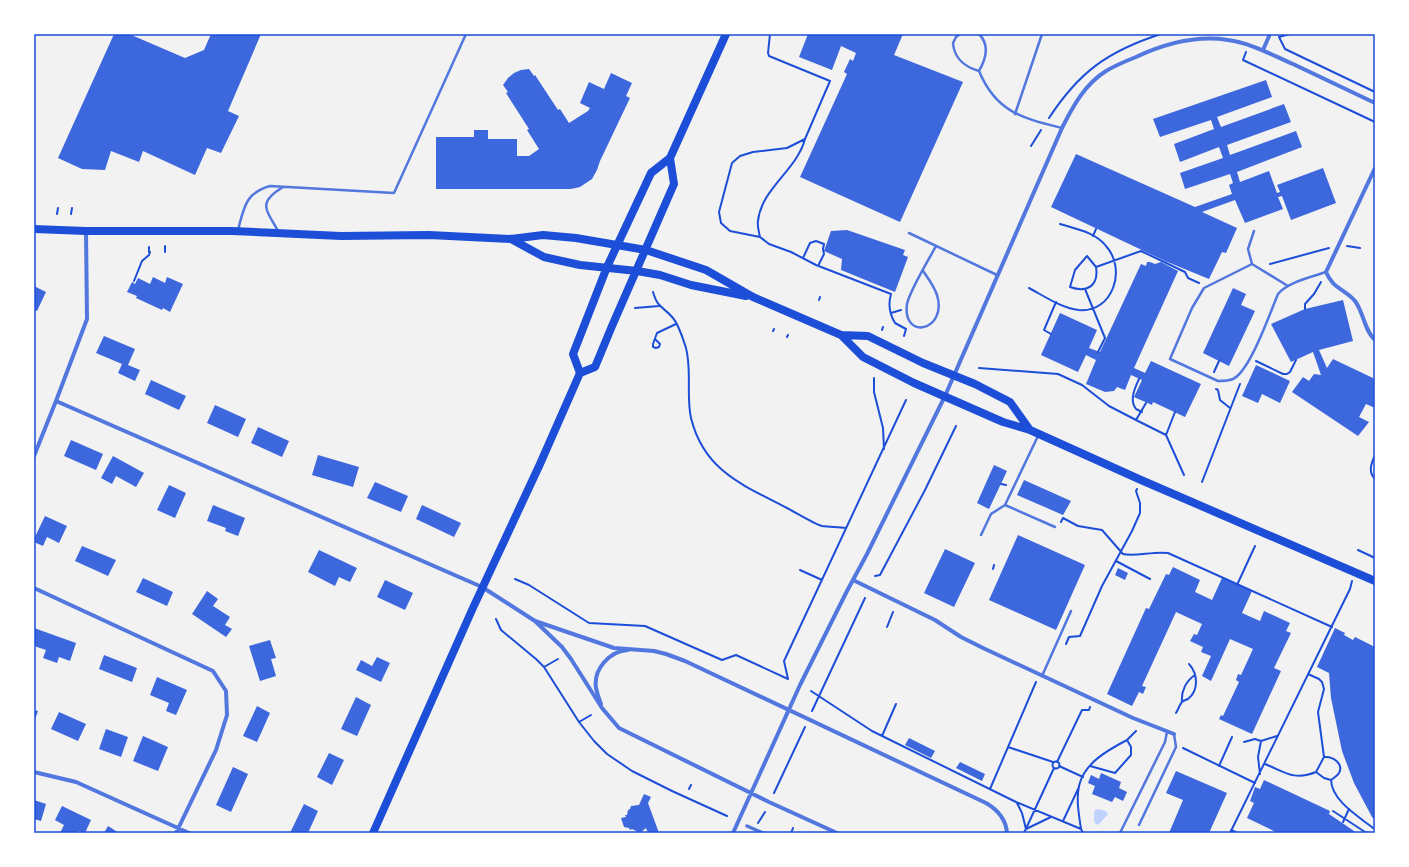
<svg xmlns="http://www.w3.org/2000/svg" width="1409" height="867" viewBox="0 0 1409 867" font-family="'Playfair Display',serif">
	<rect width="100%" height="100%" fill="#f2f2f2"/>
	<path fill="#bfd3fe" d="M1098 809 1106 811 1108 814 1100 823 1096 825 1094 820V812L1095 810Z"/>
	<path fill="#3d67dc" d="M114 34H129L185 58 204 50 211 34H261L228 111 239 116 221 153 207 148 195 175 143 151 139 162 111 151 105 170 82 169 58 158Z
		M808 34H903L894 55 963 82 900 222 800 177 847 74 844 72 850 59 853 61 856 53 841 46 832 70 799 57Z
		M529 69 534 76 535 75 558 110 560 109 569 123 588 111 590 108 580 103 589 82 604 89 611 73 632 83 626 96 630 98 600 161 597 170 592 179 580 187 571 189H436V137H474V130H488V139H517V156H529L539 149 527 130 529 129 506 93 508 92 503 85 508 78 514 73 521 70Z
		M1266 80 1272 97 1217 117 1221 127 1284 104 1291 122 1227 145 1230 155 1296 131 1302 147 1237 172 1240 182 1269 171 1277 193 1280 192 1277 185 1323 168 1336 203 1291 220 1282 196 1278 197 1283 209 1245 223 1235 200 1202 212 1237 228 1226 253 1222 252 1209 279 1165 261 1051 207 1076 154 1195 207 1232 194 1229 185 1233 183 1230 174 1185 189 1180 173 1223 158 1219 147 1180 162 1174 144 1214 129 1211 120 1160 137 1153 119Z
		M847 230 905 250 903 255 908 257 895 292 841 270 842 259 824 251 831 231Z
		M1147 262H1150L1155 264 1161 262 1178 271 1134 368 1145 373 1151 361 1201 384 1185 417 1153 402 1152 405 1134 397 1142 380 1131 375 1125 390 1117 387 1114 391 1105 392 1086 384 1096 360 1086 355 1078 372 1041 355 1060 313 1097 330 1089 348 1100 352 1141 264 1146 266Z
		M153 277 165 283 167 277 183 284 170 312 163 308 162 310 136 298 137 296 127 292 132 282 135 284 138 278 150 284Z
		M34 286 46 292 37 311 34 310Z
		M1233 288 1246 294 1241 305 1255 311 1229 366 1203 353Z
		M1343 300 1353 341 1319 350 1327 368 1333 359 1375 379V408L1366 404 1359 417 1369 422 1358 436 1292 392 1303 377 1309 381 1314 374 1321 375 1313 352 1291 362 1271 324 1305 309Z
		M104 336 135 349 128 365 140 370 135 381 118 373 122 364 96 353Z
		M1256 365 1290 381 1280 403 1262 394 1258 403 1242 396Z
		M151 380 186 396 179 410 145 394Z
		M215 405 246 419 238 437 207 423Z
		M258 427 289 441 282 457 251 443Z
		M71 440 103 454 96 470 64 456Z
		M318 455 359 467 353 487 312 475Z
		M113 456 144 473 136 487 116 476 112 484 101 478Z
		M994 465 1007 471 989 509 977 503Z
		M1024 480 1071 501 1063 515 1017 495Z
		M375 482 408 496 401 512 367 498Z
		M169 485 186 493 175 518 157 510Z
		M213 505 245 518 238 536 225 531 226 528 207 521Z
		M422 505 461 523 454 537 416 519Z
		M45 516 67 526 59 543 47 537 43 546 34 542V539Z
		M1018 535 1085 565 1056 630 989 600Z
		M82 546 116 560 108 576 75 561Z
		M945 549 975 563 954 607 924 593Z
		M319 550 357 568 350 582 339 577 335 586 308 572Z
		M1173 567 1200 580 1195 592 1212 600 1222 578 1252 591 1242 613 1260 621 1264 611 1290 623 1286 631 1291 633 1274 668 1281 671 1252 734 1219 719 1221 715 1223 716 1239 682 1236 680 1238 674 1241 675 1253 649 1230 639 1211 681 1202 676 1211 656 1201 652 1203 647 1190 641 1194 634 1197 635 1202 624 1176 612 1142 686 1146 687 1143 694 1139 692 1132 706 1107 694 1146 608 1149 609 1166 574 1169 575Z
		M1118 568 1128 573 1125 580 1115 575Z
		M143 578 173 592 167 606 136 592Z
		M385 580 413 593 405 610 377 597Z
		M207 591 218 599 213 606 230 617 225 625 232 629 226 637 192 614Z
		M34 628 76 643 70 661 59 657 57 663 43 658 46 650 34 646Z
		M1335 628 1345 633 1344 635 1353 640 1355 637 1375 647V820L1372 817 1354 783 1342 751 1331 698 1329 673 1317 667Z
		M270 640 276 658 271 659 276 676 260 681 249 646Z
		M104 655 137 668 132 682 99 669Z
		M377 657 390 663 381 682 356 670 361 660 372 666Z
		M157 677 187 690 176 715 166 711 169 703 150 695Z
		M356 697 371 705 357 736 341 729Z
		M257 706 270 713 257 742 243 736Z
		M34 710 38 711 34 722Z
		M59 712 86 724 78 741 51 729Z
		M106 729 128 737 121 757 99 749Z
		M143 736 168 747 158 771 133 761Z
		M909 738 935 751 931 758 905 745Z
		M329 753 344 760 332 785 317 777Z
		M960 762 985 774 982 781 956 768Z
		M233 767 248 774 231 812 216 805Z
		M1176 771 1227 793 1209 833H1169L1183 800 1166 793Z
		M1101 773 1121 782 1119 788 1127 792 1123 801 1115 797 1112 802 1092 794 1095 786 1088 783 1091 775 1099 779Z
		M1264 780 1330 811 1329 814 1357 833H1278L1247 818 1254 803 1250 801 1255 787 1260 789Z
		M644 794 651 797 648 803 659 833H648L646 828 640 833 632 829 630 830 629 828 624 827 621 818 626 817 625 815H627L628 810 630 809 631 806 639 805Z
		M34 800 46 804 41 821 34 819Z
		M304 804 318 811 308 833H290Z
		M62 806 91 820 85 833 78 831 77 833H60L64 825 55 820Z
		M108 826 119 833H104Z"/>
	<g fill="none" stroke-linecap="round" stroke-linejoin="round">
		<path stroke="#1d4ed8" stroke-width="2" d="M770 34 768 53 769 56 830 81 805 139 787 148 753 152 740 156 732 163 719 212 721 223 730 231 760 237 769 244 791 252 816 265 891 294C888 304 889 313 895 323L906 329 904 336
			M1279 37 1285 49 1375 92
			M1279 37 1290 34
			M1246 52 1243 60 1375 122
			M1049 118C1079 72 1108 51 1161 34
			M1031 146 1041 130
			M57 214 58 208
			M71 214 72 208
			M1093 236 1096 229
			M760 237C759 232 757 226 758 221 761 189 797 170 805 139
			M165 246V252
			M1347 246 1360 248
			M149 247V252
			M803 258 810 243 816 241 824 244 823 249 824 254 818 266
			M1270 264 1329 248
			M1096 267 1087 256 1075 270 1070 287C1087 293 1099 286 1096 267L1141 251 1185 272 1188 278 1199 283
			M134 281 142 261 149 255 150 252
			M1029 288C1044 296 1061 308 1079 310 1113 313 1127 269 1106 246 1095 232 1076 229 1060 224
			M1085 289 1105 338 1098 352
			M653 292C658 309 663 306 673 318 679 325 683 339 686 348 692 371 686 395 691 418 704 471 743 485 787 508 795 512 814 524 822 526 830 527 838 527 846 528
			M819 300 820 297
			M635 308 659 306
			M1305 309V304L1314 294 1321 282
			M891 313 901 310
			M882 330 883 327
			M773 331 774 329
			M1051 334 1044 330 1056 302
			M787 337 788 335
			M655 339 660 344 659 347 656 348 653 347V344L657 333 676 324
			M1256 361 1283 374H1287L1290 372 1296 360
			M979 368 1058 374 1082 385 1109 406 1136 420
			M1214 372 1219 361
			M874 378V392L883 428 884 449
			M1139 379C1135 388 1129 400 1136 409L1142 412
			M1216 389 1218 390 1220 400 1230 408
			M1146 403 1136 420 1166 435
			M1175 412 1166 435 1184 475
			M1375 455C1371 464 1368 472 1375 479
			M1202 482 1240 384
			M1001 484 1006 485
			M1061 522 1063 518 1078 526 1102 530 1123 554C1135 557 1153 551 1168 553L1332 627
			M1358 550 1375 558
			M1116 561 1150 579
			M993 569 994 565
			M800 570 822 580
			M875 576 880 575 925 490 956 426
			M515 579 529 585 589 623 645 626 722 660 736 655 788 679 784 661 906 400
			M1237 585 1255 546
			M496 619 501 630 536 659 544 667 579 722 594 741 607 754 632 771 672 791 727 816
			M887 627 893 612
			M1066 644 1069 637 1080 636 1102 586 1132 531 1140 513V503L1136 491 1137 489
			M544 667 558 659
			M1308 674 1319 679 1322 682 1324 689 1318 712 1324 757 1316 772 1324 778 1331 780C1332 801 1358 816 1373 828
			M811 691 872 731 1016 802 1081 829
			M1182 702C1181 691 1186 681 1195 675
			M812 711 865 598
			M1176 713C1178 710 1180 704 1182 702 1184 700 1186 700 1188 699 1199 690 1198 674 1189 664
			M579 722 591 715
			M882 736 896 704
			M1127 740 1136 731
			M1244 742 1255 739 1261 741 1277 736
			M1008 747 1053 762
			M1183 748 1255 783
			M1324 757C1333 756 1344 764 1339 773 1337 776 1334 778 1331 780
			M1052.5 765a3.5 3.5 0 1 1 7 0a3.5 3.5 0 1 1-7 0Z
			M1057 762 1082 710H1089L1090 707
			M1265 764C1285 772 1294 781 1316 772
			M1059 766 1083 777
			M1219 766 1232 737
			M1260 774 1258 757 1261 741
			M689 789 691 785
			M990 789 1036 682
			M774 793 805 727
			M1017 803 1022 813 1026 829 1051 817
			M1333 811 1365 832 1370 833
			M1063 821 1079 787
			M1343 822 1349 809
			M758 823 765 812
			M1231 830 1238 833
			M791 833 793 828
			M1024 833 1054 768
			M1083 833 1081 829C1079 815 1076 800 1079 786 1084 763 1108 750 1127 740L1131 747V755L1115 773 1090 766
			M1230 833 1350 589 1352 581"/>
		<path stroke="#5277de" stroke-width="2.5" d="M960 34 956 37 953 43C954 58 965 67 979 71 996 112 1022 118 1062 128
			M979 71C986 59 990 45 979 34
			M1015 114 1042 34
			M238 230C244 208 245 193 270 186L394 193 466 34
			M278 231C266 209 257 203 283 187
			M1254 231 1248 249 1252 264 1288 286
			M909 233 997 275
			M1252 264 1204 288 1192 308 1170 359 1218 381C1223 381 1228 381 1233 379 1250 371 1270 313 1278 294 1288 282 1312 277 1326 272
			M923 271C928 278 934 286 937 295 948 331 902 341 907 304 910 290 928 261 936 246
			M1005 505 1055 527
			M981 535 991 514 1005 505 1038 436
			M1042 676 1071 611
			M1139 825 1176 747 1174 734
			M1120 833 1165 742 1167 732"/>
		<path stroke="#5277de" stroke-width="3.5" d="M747 826 763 833"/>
		<path stroke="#5277de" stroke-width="4" d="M1263 50 1270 34
			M1375 168 1326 272C1333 289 1345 289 1355 301 1364 313 1364 330 1375 340
			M56 401 482 587 535 621 614 648 654 651 666 654 685 661 986 803C998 810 1006 819 1007 833
			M34 456 56 401 87 319 86 231
			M853 580 935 620 961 637 983 648 1133 718 1174 734
			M34 588 213 671 226 691 227 715 216 750 176 833
			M536 622 562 647 571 659 602 708 619 728 769 802 837 833
			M601 704C599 699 597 693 596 688 593 669 610 651 628 650
			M34 772 76 782 189 833
			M733 833 800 685 847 591 867 554 945 396 1062 128C1073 106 1085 84 1106 71 1116 65 1126 61 1136 57 1164 44 1196 35 1228 40 1251 43 1272 55 1293 64 1320 77 1348 90 1375 103"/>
		<path stroke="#1d4ed8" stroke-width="8" d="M34 229 86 231H232L341 236 429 235 511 239 543 235 576 238 646 250 706 270 753 297 841 335 868 336 923 363 975 384 1010 402 1030 430
			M511 239 544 257 580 265 637 271 660 275 691 285 746 296
			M841 335 863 357 914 383 1003 422 1030 430 1141 480 1375 581
			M580 373 595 367 612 326 674 184 670 158
			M373 833 472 610 540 464 580 373 573 354 607 267 651 173 670 158 726 34"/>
	</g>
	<rect width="1409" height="867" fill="none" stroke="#ffffff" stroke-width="70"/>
	<rect x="35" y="35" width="1339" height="797" fill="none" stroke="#1d4ed8" stroke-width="1.5"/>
</svg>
